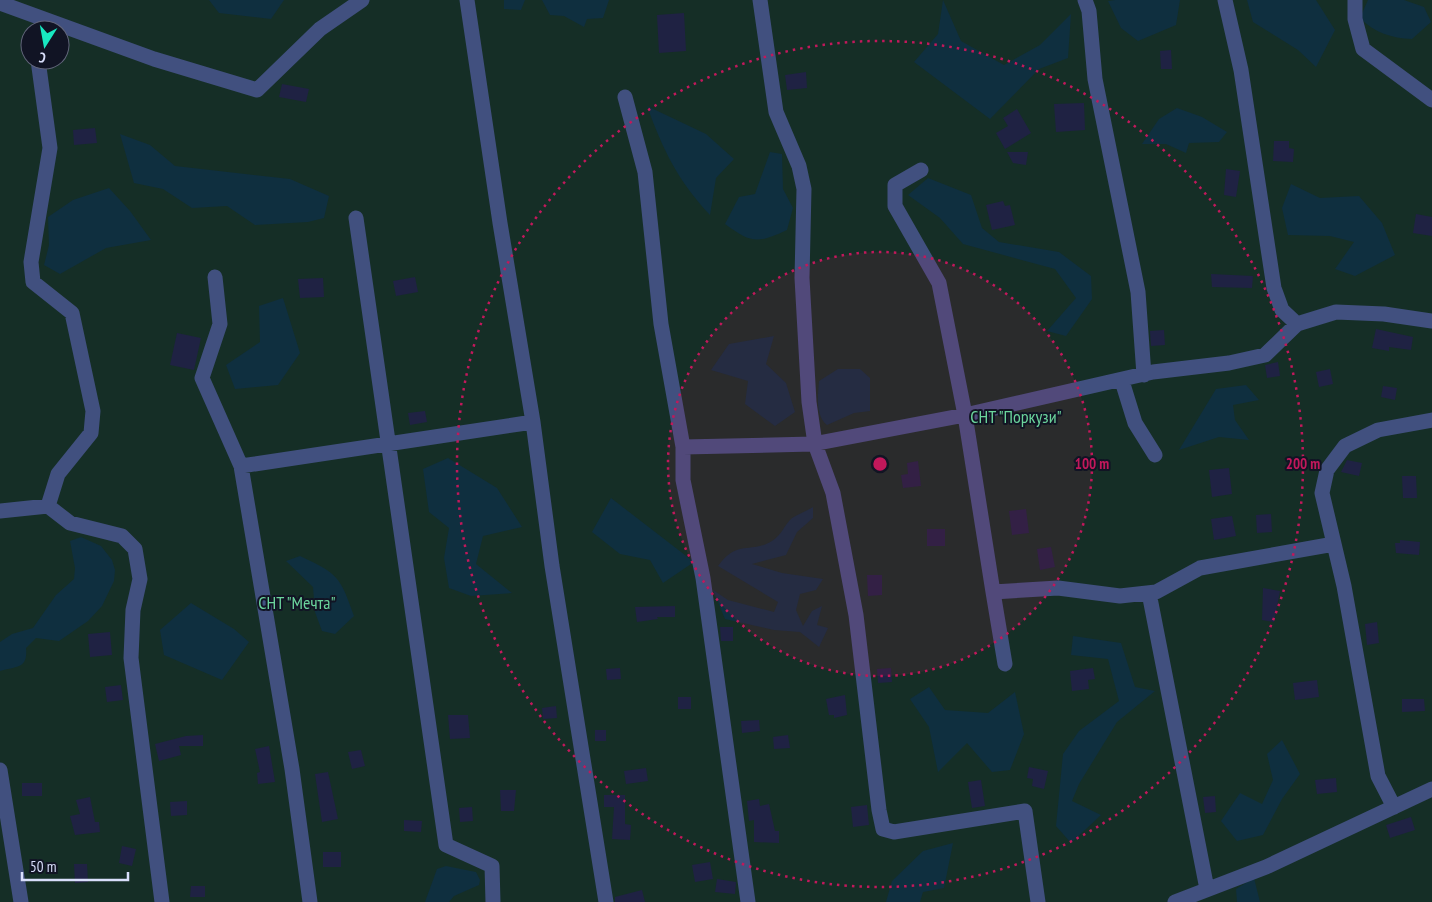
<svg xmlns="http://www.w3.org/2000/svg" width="1432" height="902" viewBox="0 0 1432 902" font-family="'PT Sans Narrow',sans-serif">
	<rect width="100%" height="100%" fill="#111424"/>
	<path fill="#152e26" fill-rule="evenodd" d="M0 0H1432V902H0ZM30 30H60V60H30Z"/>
	<path fill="#0f2f3f" d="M209 0H284L271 19 219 13Z
		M504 0H525L521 10 504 9Z
		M542 0H609L603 18 587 19 584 27 564 16 550 15Z
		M943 0 961 41 1004 65 1040 45 1071 14 1068 58 1039 69 990 119 914 62 938 34Z
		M1115 0H1180L1176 25 1138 41 1121 28 1108 1Z
		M1247 0H1316L1335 30 1316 67 1298 50 1253 22Z
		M1368 0H1404L1424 7 1431 22 1412 39C1391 38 1375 33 1360 18Z
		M647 106 706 134 734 159 716 178 710 215C678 181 663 150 647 106Z
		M1177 108 1202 117 1227 132 1219 142 1189 143 1186 153 1166 144H1142L1159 119Z
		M120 134 150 145 175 166 290 179 329 196 324 218 308 222 255 225 227 206 192 208 163 189 134 183Z
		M770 152 782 154 783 189 793 208 787 230C757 244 751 243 725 224L739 197 755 194Z
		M928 178 971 195 982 228 999 242 1059 252 1091 276 1092 299 1066 336 1047 331 1076 298 1055 269 963 244 940 218 908 195Z
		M1291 184 1320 198 1359 196 1382 223 1395 255 1355 276 1335 269 1354 242 1330 236 1288 235 1282 208Z
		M109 188 130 211 151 240 106 248 60 274 44 265 49 245 48 217 73 200Z
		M283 298 300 353 278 385 235 389 226 365 260 342 259 306Z
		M774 336 766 364 786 383 795 412 775 426 745 404 748 381 711 370 729 344Z
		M838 369H860L870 378V411L854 413 827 425C815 416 818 395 819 381Z
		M1246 385 1259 400 1233 405 1235 420 1249 440 1219 437 1179 450 1216 389Z
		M448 458 497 488 522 527 483 536 476 564 512 593 471 596 449 588 444 558 449 528 429 512 423 469Z
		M611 498 694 562 663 583 650 560 620 554 592 532Z
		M813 507V518L797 532 786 555 752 564 782 573 823 579 816 590 800 594 796 610 803 626 812 611 822 606 817 625 828 628 819 647 800 632 774 630 725 619 713 590 728 600 774 612 778 602 718 566C738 539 750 554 772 541 782 535 784 525 792 518 798 514 807 511 813 507Z
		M81 537 101 546 112 560 115 570 114 581 102 606 88 621 59 641 36 638 26 648C28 669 17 666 0 671V642L12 634 33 628 56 595 74 579 75 568 70 541Z
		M300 556C338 574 340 576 354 616L335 634 322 631 315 612 313 587 286 561Z
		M191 603 234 629 249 642 222 680 164 655 160 630Z
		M1073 636 1121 643 1135 687 1155 691 1117 722 1079 784 1072 801 1101 815 1071 843 1056 826 1063 754 1079 731 1119 701 1108 659 1071 655Z
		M929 687 945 710 988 713 1015 692 1024 734 1010 770 992 772 967 743 938 772 929 727 910 699Z
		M1282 740 1300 774 1282 799 1263 835 1237 841 1221 821 1240 793 1262 804 1273 780 1267 754Z
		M953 843 944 888 923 892 920 902H886L892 881 923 851Z
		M446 866 476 872 480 880 479 885 454 896 449 902H425L437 869Z
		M1254 878 1260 902H1237L1236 889Z"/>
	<path fill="#1f2243" d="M684 13 686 51 659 53 657 15Z
		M1171 50 1172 69H1161L1160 51Z
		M806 72 807 88 787 90 785 75Z
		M282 84 309 89 306 102 279 97Z
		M1084 103 1085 130 1056 132 1054 104Z
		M1017 109 1031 133 1005 149 996 133 1008 126 1003 118Z
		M95 128 97 143 74 145 73 130Z
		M1274 141H1289V148L1294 149 1293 162 1273 161Z
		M1007 152H1028L1026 165 1013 163Z
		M1226 169 1240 171 1236 197 1224 195Z
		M1003 201 1005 206 1010 205 1015 225 992 230 986 205Z
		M1416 214 1432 217V236L1413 233Z
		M1211 274 1253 276 1252 288 1212 287Z
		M415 277 418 292 396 296 393 281Z
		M323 278 324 297 300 298 298 279Z
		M1376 329 1413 337 1411 350 1389 347V351L1372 348Z
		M1164 330 1165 345 1151 346 1150 331Z
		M177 333 201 338 194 370 170 365Z
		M1278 362 1280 376 1267 378 1265 365Z
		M1330 369 1333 384 1319 387 1316 372Z
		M1383 386 1397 388 1395 400 1381 397Z
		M425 411 427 422 410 425 408 413Z
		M1347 460 1362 463 1359 476 1341 472Z
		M918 461 921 486 903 488 901 475 908 474 907 463Z
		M1229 468 1232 494 1212 497 1209 470Z
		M1402 476H1416L1417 498H1403Z
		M1026 509 1029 533 1012 535 1009 511Z
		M1271 514 1272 532 1257 533 1256 515Z
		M1232 516 1236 536 1214 540 1211 519Z
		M927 529H945V546H927Z
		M1400 540 1420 542 1419 555 1396 553 1395 543H1400Z
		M1051 547 1055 567 1040 570 1037 549Z
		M867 575H882V595L868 596Z
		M1263 588 1280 591 1274 622 1262 620Z
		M675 606V617H657L658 619 637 622 635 607Z
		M1377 622 1379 643 1367 645 1365 624Z
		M720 627H733V641H721Z
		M110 632 112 655 90 657 88 634Z
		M620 668 621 679 607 680 606 669Z
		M891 668 892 682 878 683 877 669Z
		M1093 668 1095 679 1088 680 1089 689 1072 691 1070 671Z
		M1317 680 1319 697 1295 700 1293 683Z
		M121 685 123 700 107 702 105 687Z
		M845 695 847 715 834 718V715H829L826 699Z
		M678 697H691V709H678Z
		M1402 699H1424L1425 711 1402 712Z
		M556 706 557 718 543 719 542 708Z
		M448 715H468L470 738 450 739Z
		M759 720 760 731 742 733 741 721Z
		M595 730H606V741H595Z
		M203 735V746H179L181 755 159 761 155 744 186 736Z
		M788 735 790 748 774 749 773 737Z
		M269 746 275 782 258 784 257 773 260 772 255 749Z
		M361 750 365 766 352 769 348 752Z
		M1029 767 1048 771 1044 789 1032 786 1033 779 1027 778Z
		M646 768 648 781 626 784 624 771Z
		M328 772 338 819 322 822 315 774Z
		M1336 778 1337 792 1317 794 1315 780Z
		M981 780 985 806 972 808 968 782Z
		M22 783H42V796H22Z
		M500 790H516L514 811H501Z
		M604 795H625V824L631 825 630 840 612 839 614 807H604Z
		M1215 796 1216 812 1205 813 1203 797Z
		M90 797 95 822H99L100 832 75 835 70 816 80 814 76 800Z
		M759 799 760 806 769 804 775 831H779V843L754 842V820L749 821 747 801Z
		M187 801V815L171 816 170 802Z
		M867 805 869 825 853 827 851 807Z
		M472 807 473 821 460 822 459 808Z
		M1411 817 1415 830 1390 838 1386 825Z
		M404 820 422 821 421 832 404 831Z
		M122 846 136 849 132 866 119 863Z
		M323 852H341V867H323Z
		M710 862 713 879 695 882 692 865Z
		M74 864H87L88 882 75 883Z
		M717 879 736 882 735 894 715 892Z
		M191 886H205V897H190Z
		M642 890 645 902H615V897Z"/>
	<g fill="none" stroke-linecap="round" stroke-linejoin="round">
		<path stroke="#41507f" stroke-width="15" d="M467 0 500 223 533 422 552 566 606 902
			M760 0 776 112 799 166 804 189 802 278 809 402 815 444 833 493 856 615 879 810 883 829 894 832 1025 811 1038 902
			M1085 0 1089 11 1095 79 1138 292 1144 375
			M1225 0 1241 70 1274 288 1282 310 1297 324
			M1355 0V19L1363 49 1432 100
			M0 3 154 59 257 90 320 29 362 0
			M38 60 50 148 31 262 33 282 72 313 93 411 91 433 58 474 48 506
			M625 97 645 172 661 324 683 447
			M921 170 895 185V206L939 283 965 415 993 592 1058 588 1120 596 1156 592 1200 568 1334 544
			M356 218 446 845 492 866 493 902
			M215 277 220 324 202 378 241 466 292 769 310 902
			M1122 381 1135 423 1155 455
			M241 466 533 422
			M0 511 48 506 70 523 122 536 135 549 140 579 133 610 131 658 162 902
			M993 592 1005 664
			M1149 593 1207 889
			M0 770 21 902
			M1394 807 1378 776 1344 586 1322 493 1327 470 1345 446 1378 430 1432 420
			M748 902 703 578 683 480V447L813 444 965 415 1153 372 1229 363 1265 355 1297 324 1336 312 1384 314 1432 321
			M1175 902 1266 867 1432 789"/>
	</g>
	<circle cx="880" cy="464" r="212" fill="#c2185b" fill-opacity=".12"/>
	<g fill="none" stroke="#c2185b" stroke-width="2.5" stroke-dasharray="2.5 5">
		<circle cx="880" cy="464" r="212"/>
		<circle cx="880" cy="464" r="423"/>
	</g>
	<g text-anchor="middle" stroke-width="4" stroke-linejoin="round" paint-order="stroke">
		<g font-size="18" fill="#6bd49c" stroke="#111424">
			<text x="1016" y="423">СНТ "Поркузи"</text>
			<text x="297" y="609">СНТ "Мечта"</text>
		</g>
	</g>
	<circle cx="880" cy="464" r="8" fill="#c2185b" stroke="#111424" stroke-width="2.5"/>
	<g font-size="15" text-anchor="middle" font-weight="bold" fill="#c2185b" stroke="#111424" stroke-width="4" stroke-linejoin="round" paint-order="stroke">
		<text x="1092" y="469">100 m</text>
		<text x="1303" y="469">200 m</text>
	</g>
	<g transform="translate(45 45) rotate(191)"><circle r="24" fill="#111424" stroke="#61657a"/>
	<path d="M0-4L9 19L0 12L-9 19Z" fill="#18e8c1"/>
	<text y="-8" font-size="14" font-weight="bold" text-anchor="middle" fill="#d9dffb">С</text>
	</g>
	<path d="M22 872v8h106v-8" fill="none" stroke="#d9dffb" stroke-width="2.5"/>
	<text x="30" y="872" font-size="15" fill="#d9dffb" stroke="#111424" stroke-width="4" paint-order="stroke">50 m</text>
</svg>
